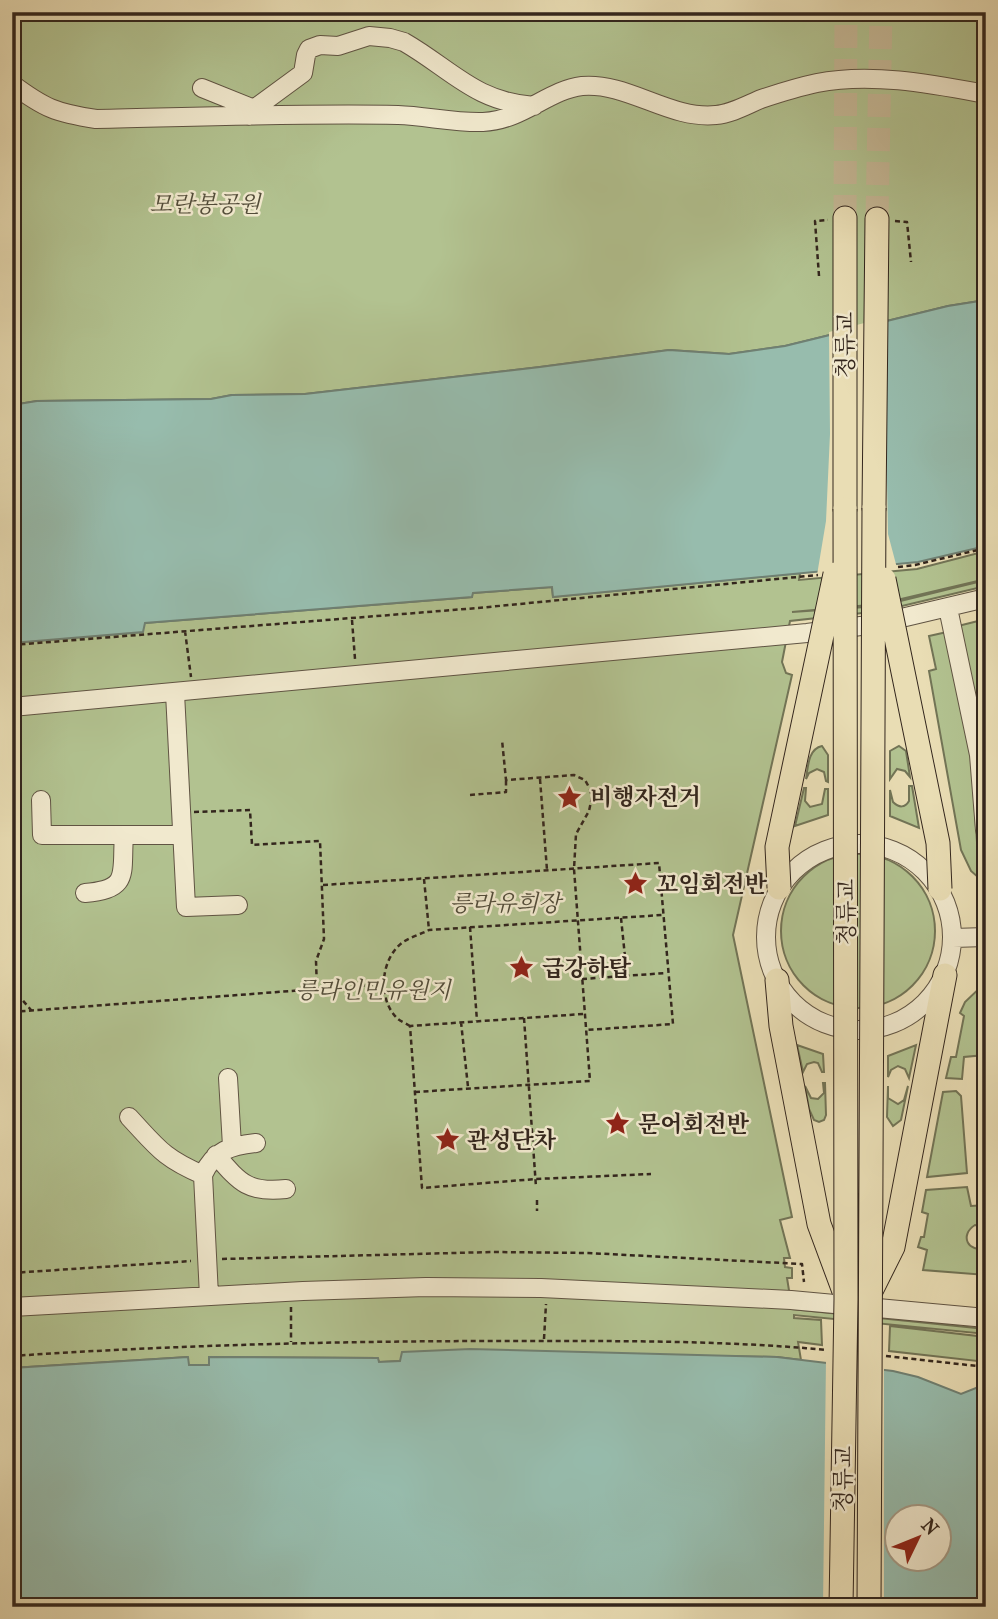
<svg xmlns="http://www.w3.org/2000/svg" width="998" height="1619" viewBox="0 0 998 1619" font-family="'IM FELL French Canon','Noto Serif KR',serif">
	<rect width="100%" height="100%" fill="#e9ddb4"/>
	<filter id="stains"><feTurbulence type="fractalNoise" baseFrequency=".00286" numOctaves="4"/><feColorMatrix values="0 0 0 0 .2 0 0 0 0 .09 0 0 0 0 .02 0 0 0 .5 -.17"/></filter>
	<radialGradient id="worn" r=".72"><stop offset=".6" stop-color="#630" stop-opacity="0"/><stop offset="1" stop-color="#630" stop-opacity=".3"/></radialGradient>
	<path fill="#b2c290" stroke="#727456" stroke-width="2" d="M12 12H986V300L948 306 785 346 729 354 669 350 540 367 305 394 232 395 211 399 37 401 12 405Z
		M986 551V566L979 568 982 580 880 604 792 612 880 606 986 580V586L881 611 790 621 782 662 786 673 792 675 733 935 792 1217 780 1220 790 1258H784L785 1267 792 1268V1278H787L792 1309 986 1329V1334L794 1315V1318L821 1320 822 1345 798 1342 801 1360 777 1357 403 1352 401 1361 379 1362 377 1358 210 1357 209 1365H188L187 1357 12 1368V643L142 632 144 623 472 597V593L552 587 553 597 800 573 799 580 917 569Z
		M986 619V700L972 693 958 626Z
		M947 632 970 741 977 842 986 843V884L971 871 961 850 929 671 936 669 929 636Z
		M822 746 828 755V782L826 781 824 772 817 769 809 773 806 779C808 767 808 749 822 746Z
		M899 746 906 751 910 777 905 771 897 769 890 779V751Z
		M909 786H912L919 828 890 816V790L893 802C899 808 905 808 909 801Z
		M804 788H806L805 801 810 807 822 804 825 789H828V815L795 826Z
		M781 931a77 77 0 1 1 154 0a77 77 0 1 1-154 0Z
		M986 982 985 1055 964 1057 962 1079 946 1078 951 1057H956L964 1016 960 1013 965 1002Z
		M797 1045 823 1054 824 1072H822L818 1063 814 1062 807 1064 803 1072Z
		M916 1045 909 1078 905 1069 898 1066 891 1070 888 1077V1056Z
		M823 1083H825L826 1115 824 1120 819 1122 814 1120 809 1109 805 1086 811 1098 818 1099 824 1093Z
		M888 1086V1098L898 1104 904 1100 908 1086 901 1120 893 1126 887 1117Z
		M956 1091 961 1096 967 1173 927 1177 943 1092Z
		M967 1187 971 1206 986 1205V1227L975 1225C959 1235 968 1254 986 1247V1275L923 1270 927 1250 918 1247 921 1237H924L928 1214 922 1212 926 1190Z
		M890 1326 986 1337V1362L889 1351Z"/>
	<path fill="#97bcad" stroke="#6f8073" stroke-width="2" fill-rule="evenodd" d="M986 300V546L918 562 553 597 552 587 473 593 472 597 145 623 143 632 12 643V405L37 401 211 399 232 395 305 394 540 367 669 350 729 354 785 346 948 306Z
		M470 1349 777 1357 893 1371 918 1377 961 1394 986 1384V1607H12V1368L188 1357 189 1365H209V1357L378 1358 379 1362 400 1361 402 1352ZM897 1518H939V1560H897Z"/>
	<path fill="#e9ddb4" d="M888 317 886 431 888 534 897 568 817 575 826 521 830 434 829 332Z
		M826 1359 884 1367V1607H823Z"/>
	<g fill="none" stroke-linecap="round" stroke-linejoin="round">
		<path stroke="#c5b896" stroke-width="23" stroke-dasharray="23 11" stroke-linecap="butt" d="M845 218 846 12
			M877 219 881 12"/>
		<defs>
			<path id="minor" d="M12 84C44 108 56 113 96 119 196 117 297 113 398 115 426 116 455 123 483 122 523 120 548 90 582 86 628 82 670 120 716 115 731 114 747 105 761 99 779 93 798 87 817 83 871 72 932 84 986 94
				M202 88 254 109
				M249 116 254 109 303 73 306 55 309 49 320 45 338 46 369 36 390 38 404 42C451 69 475 102 534 106
				M948 608 979 755 985 830
				M175 693 186 907 238 905
				M12 707 807 633 876 624 986 598
				M41 800 42 835H182
				M766 937a93 93 0 1 1 186 0a93 93 0 1 1-186 0Z
				M85 893C131 889 121 874 124 835
				M953 938 986 937
				M228 1078 232 1146
				M129 1117C157 1147 163 1158 203 1175
				M216 1155C240 1183 248 1193 286 1189
				M209 1296 203 1175C214 1150 231 1146 256 1143
				M12 1307 303 1291 426 1287 541 1288 791 1300 986 1318"/>
			<path id="major" d="M845 218V509
				M874 508 877 219
				M777 980 781 1026 819 1224 845 1294
				M871 1291 893 1247 945 975"/>
		</defs>
		<use href="#minor" stroke="#605443" stroke-width="20"/>
		<use href="#major" stroke="#33261d" stroke-width="25"/>
		<path stroke="#33261d" stroke-width="2.5" stroke-dasharray="5 3.5" stroke-linecap="butt" d="M895 221 907 222 911 262
			M819 276 815 221 828 220
			M898 567 915 565 986 548
			M352 620 355 659
			M185 631 191 677
			M12 645 478 608 818 575
			M540 779 547 870
			M470 795 506 792V780
			M194 812 250 810 252 845 320 841 324 939 316 961 317 989
			M424 879 429 930
			M323 885 659 863 673 1024 586 1030
			M621 918 627 976
			M470 927 477 1021
			M582 979 666 973
			M12 988 31 1010
			M12 1012 384 984
			M583 1014 410 1026 422 1188 536 1179 651 1174
			M524 1018 536 1187
			M461 1022 468 1087
			M410 1026C406 1023 399 1021 396 1017 377 997 381 958 403 942 411 937 421 934 429 930L662 915
			M415 1092 590 1081 574 869 576 834 589 811 592 797 590 789 585 780 574 775 506 780 502 740
			M537 1200V1211
			M222 1259 492 1252 588 1253 802 1264 804 1282
			M12 1273 191 1261
			M291 1307V1342
			M544 1339 546 1304
			M12 1356C176 1345 340 1341 504 1341 612 1341 720 1340 827 1350
			M886 1356 986 1367"/>
		<use href="#minor" stroke="#f1e9ce" stroke-width="18"/>
		<use href="#major" stroke="#e9ddb4" stroke-width="23"/>
		<defs>
			<path id="major-bridge" d="M884 579 938 843 940 889
				M779 888 777 847 835 574
				M841 1607 846 1299 845 509
				M869 1607 874 508"/>
		</defs>
		<use href="#major-bridge" stroke="#33261d" stroke-width="25" stroke-linecap="butt"/>
		<use href="#major-bridge" stroke="#e9ddb4" stroke-width="23"/>
	</g>
	<defs>
		<symbol id="sight-bare" viewBox="-9 -9 18 18"><path d="M0-6L1.8-2.2L6-1.7L2.9 1.2L3.7 5.4L0 3.3L-3.7 5.4L-2.9 1.2L-6-1.7L-1.8-2.2Z" fill="#8f2418" stroke="#f1e9ce" stroke-width="2.5" paint-order="stroke"/></symbol>
	</defs>
	<g fill-rule="evenodd">
		<use href="#sight-bare" x="552" y="780" width="35" height="35"/>
		<use href="#sight-bare" x="618" y="866" width="35" height="35"/>
		<use href="#sight-bare" x="504" y="950" width="35" height="35"/>
		<use href="#sight-bare" x="600" y="1106" width="35" height="35"/>
		<use href="#sight-bare" x="430" y="1122" width="35" height="35"/>
	</g>
	<g text-anchor="middle" stroke-width="5" stroke-linejoin="round" paint-order="stroke">
		<g font-size="23" font-style="italic" fill="#534d3a" stroke="#f1e9ce">
			<text x="205" y="212">모란봉공원</text>
			<text x="505" y="911">릉라유희장</text>
			<text x="373" y="998">릉라인민유원지</text>
		</g>
		<g font-size="23" fill="#33261d" stroke="#f1e9ce">
			<text transform="translate(845 345) rotate(-90)" y="8">청류교</text>
			<text transform="translate(846 912) rotate(-90)" y="8">청류교</text>
			<text transform="translate(843 1479) rotate(-89)" y="8">청류교</text>
		</g>
		<g font-size="23" font-weight="bold" fill="#33261d" stroke="#f1e9ce" text-anchor="start">
			<text x="590" y="805">비행자전거</text>
			<text x="656" y="892">꼬임회전반</text>
			<text x="542" y="976">급강하탑</text>
			<text x="638" y="1132">문어회전반</text>
			<text x="467" y="1148">관성단차</text>
		</g>
	</g>
	<rect width="998" height="1619" fill="none" stroke="#e9ddb4" stroke-width="42"/>
	<rect x="14" y="14" width="970" height="1591" fill="none" stroke="#33261d" stroke-width="3.5"/>
	<rect x="21" y="21" width="956" height="1577" fill="none" stroke="#33261d" stroke-width="2"/>
	<g transform="translate(918 1538) rotate(47)"><circle r="33" fill="#f1e9ce" stroke="#a59b87" stroke-width="2"/>
	<path d="M0-5L12 26L0 18L-12 26Z" fill="#8f2418"/>
	<text y="-10" font-size="19" font-weight="bold" text-anchor="middle" fill="#33261d">N</text>
	</g>
	<rect width="100%" height="100%" filter="url(#stains)"/>
	<rect width="100%" height="100%" fill="url(#worn)"/>
</svg>
